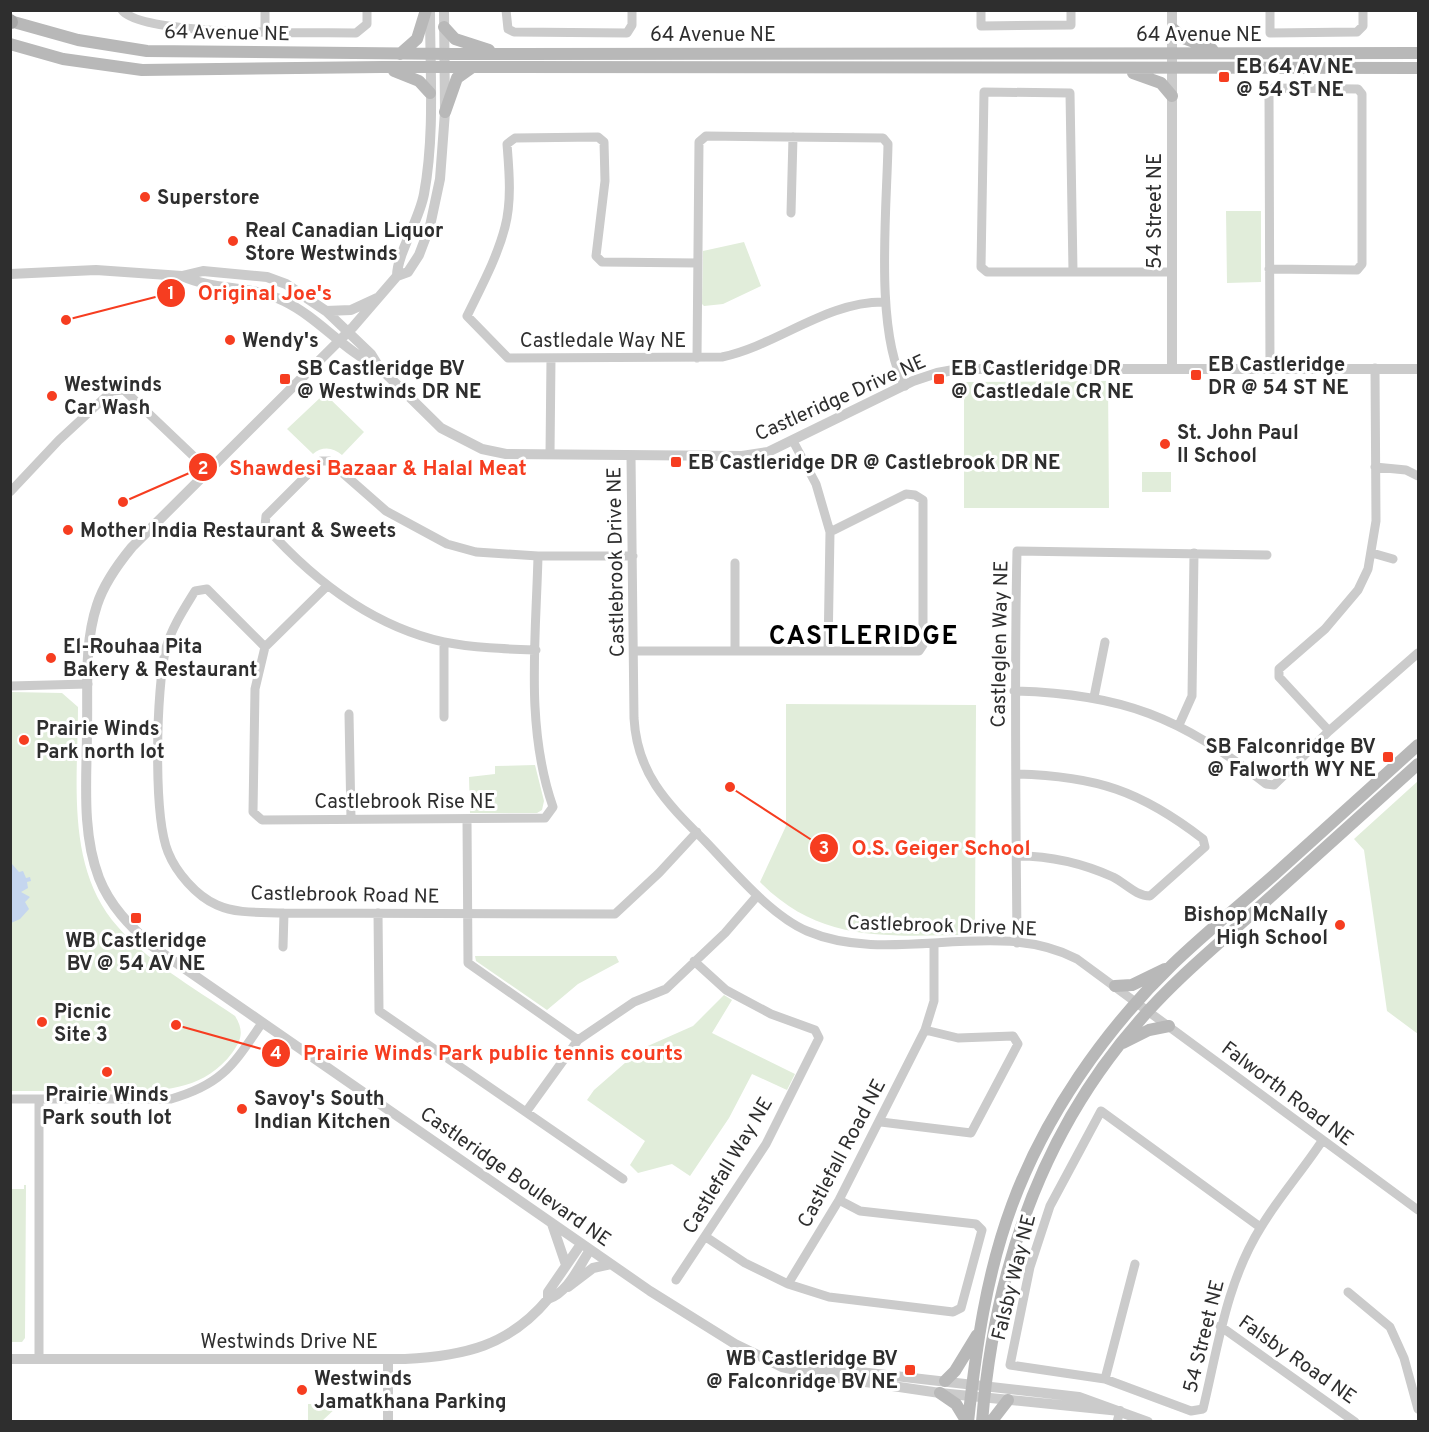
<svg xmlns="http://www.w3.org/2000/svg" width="1429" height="1432" viewBox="0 0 1429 1432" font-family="Overpass,sans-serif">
	<rect width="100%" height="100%" fill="#fff"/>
	<path fill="#e1edda" d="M1226 211H1261V282L1227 283Z
		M744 242 761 286 723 304 704 306 702 304 703 251Z
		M1108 381 1109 508H964V382Z
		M326 395 364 432 342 455C333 447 322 446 313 454L287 429 322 396Z
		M1142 472H1171V492H1142Z
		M11 692 62 693 78 707C78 777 66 861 112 920 144 960 193 987 235 1016 244 1030 242 1040 232 1053 199 1097 146 1091 98 1091 69 1091 40 1091 11 1091Z
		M786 704 976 705 975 935C893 935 823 946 760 882L786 826Z
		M535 765 544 801 542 810 537 813H470L469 777 495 774V766Z
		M1418 781V1034L1387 1011 1364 850 1354 839Z
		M475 956H616L619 962 578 984 547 1010 476 961Z
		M724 995 732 1000 712 1033 795 1074 787 1090 752 1074 729 1118 690 1176 672 1164 638 1173 630 1165 645 1141 587 1100 594 1090 641 1049 693 1026Z
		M24 1185H26L25 1338 22 1342H11V1189H24Z
		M308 1404H337V1407L322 1421H308Z"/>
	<path fill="#c5d6ef" d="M12 864 19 872 23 871 26 878 30 877 31 881 27 882 28 888 21 892 30 897 25 902 29 909 20 919 11 923Z"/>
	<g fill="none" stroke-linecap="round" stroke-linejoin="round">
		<path stroke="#cbcbcb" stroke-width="9" d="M122 10C142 37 317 32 356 33L367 24V10
			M265 10V32
			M506 10 508 29 514 32 627 33 632 25V10
			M981 10V26L1071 25V10
			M1270 10V33L1357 32 1363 26V10
			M791 213 793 137
			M697 263 602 262 596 256 605 181 604 142 598 137 515 138 507 144C509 170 512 200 505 227 497 258 481 287 467 316L508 358 722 357C778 345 826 301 885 302
			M1269 269 1357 270 1362 264V94L1358 89 1273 88 1269 93 1270 368
			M1073 271 1070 93 984 92 981 267 987 272H1172
			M697 358 699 142 706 136 883 138 888 144C887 208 874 332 905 386
			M793 441 816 484 830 532 828 651
			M550 454 551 358
			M631 456 634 718C637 774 667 803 705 841 733 870 770 915 807 931 891 967 996 916 1077 959L1418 1210
			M1375 467 1406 470 1418 476
			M10 492 59 440 112 391 124 390 208 470
			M1372 553 1393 559
			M326 587 265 647 255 689 253 812 262 820 545 818 553 807C525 727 536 639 538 556
			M444 642V717
			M265 647 207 589 195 591C184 609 172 627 166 648 156 688 153 815 168 852 176 872 196 896 217 905 237 914 262 912 284 913L615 914 659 873 697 832
			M536 650C506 649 474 648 444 642 371 626 313 580 265 526L266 516 321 461H329L386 511 447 544 476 552 538 556H633
			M635 651H919L923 645V500L915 495 906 494 830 532
			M735 651V563
			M10 686 88 684
			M1014 691C1124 694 1180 717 1266 784L1274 785 1329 731 1418 653
			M1094 697 1105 642
			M349 714 351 819
			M1179 725 1192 696 1194 553
			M1329 731 1279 677V669L1325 629 1358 590 1368 569 1376 521 1375 368
			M1017 774C1096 776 1141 791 1203 839L1205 847 1150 896C1136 896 1125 883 1113 877 1082 863 1052 856 1018 856
			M467 820 468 963 578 1040
			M378 913 379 1011 623 1179
			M1017 943C1016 812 1014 681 1017 551L1267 555
			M283 947 284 913
			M10 1099H171C223 1084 233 1065 262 1023
			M526 1112 578 1040 634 1002 666 989 725 933 757 896
			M881 1122 971 1133 1018 1044 1013 1036 958 1038 925 1030
			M1260 1227 1101 1111 1050 1206 1030 1267 1010 1365 1105 1379 1191 1411 1203 1409C1218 1347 1226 1283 1261 1227 1279 1197 1303 1170 1322 1141
			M706 1237 745 1263 788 1284 839 1200 925 1030 934 1001V943
			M676 1280 766 1144 819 1038 815 1030 771 1014 726 990 694 961
			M788 1284 829 1297 953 1312 961 1308 982 1230 976 1224 860 1211 839 1200
			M1348 1292 1390 1327 1404 1358 1418 1409
			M1220 1326 1355 1422
			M39 1359V1099
			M1105 1379 1135 1264
			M1117 1422 1120 1411"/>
		<path stroke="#cbcbcb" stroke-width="10" d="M444 10 445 112 440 179 430 226 419 255 408 272 397 276 353 327 132 547C118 564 104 583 97 605 84 644 88 688 87 728 87 777 81 831 99 878 110 906 130 926 152 946L650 1291 735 1344 782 1367 818 1375 940 1393 1120 1411
			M10 274 96 270 182 276 203 271 267 277 286 284 326 311 371 354 379 367 441 428 482 449 506 454 742 456 768 452 913 381 937 373 959 369H1418
			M182 276C215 291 251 285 284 301 319 318 344 351 379 367
			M397 276C397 254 419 221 424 194 435 135 430 71 430 10
			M326 311 351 310 377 298
			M1172 368V10
			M552 1224 566 1265
			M568 1287 593 1268 611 1264
			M548 1299C568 1293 579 1266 590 1250
			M767 1356 816 1367 1079 1397 1148 1422
			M10 1359H405C464 1356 509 1346 548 1299V1292L581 1244
			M388 1359V1422"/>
		<path stroke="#b8b8b8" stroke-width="12" d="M10 21 78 40 147 51 454 54 1418 53
			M444 27 455 39 489 50
			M1173 29 1183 38 1212 49
			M10 44 63 59 142 70 382 67 1418 68
			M400 54 417 39 426 10
			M394 71 419 81 430 93
			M1133 73 1161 83 1172 96
			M445 112 457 78 471 68
			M1115 986 1132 985 1165 969
			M1123 1043 1149 1030 1169 1026
			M945 1381 955 1371 977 1335
			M940 1393 956 1404 967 1422
			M968 1422C976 1348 986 1275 1012 1205 1045 1116 1104 1031 1172 965 1204 934 1240 905 1274 875 1322 832 1370 788 1418 745
			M982 1422C994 1272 1040 1133 1141 1019 1172 983 1210 951 1246 919 1303 867 1361 816 1418 764
			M991 1422 1008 1400"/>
		<path stroke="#a6a6a6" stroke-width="14" d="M10 21 11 22"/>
	</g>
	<g fill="#f63d20" stroke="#fff" stroke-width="2">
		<rect x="1218" y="71" width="12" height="12" rx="3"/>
		<circle cx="145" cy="197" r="6"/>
		<circle cx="233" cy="241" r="6"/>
		<circle cx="230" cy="340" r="6"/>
		<rect x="1190" y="369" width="12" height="12" rx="3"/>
		<rect x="279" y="373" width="12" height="12" rx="3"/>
		<rect x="933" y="373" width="12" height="12" rx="3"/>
		<circle cx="52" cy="396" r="6"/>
		<circle cx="1165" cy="444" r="6"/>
		<rect x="670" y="456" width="12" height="12" rx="3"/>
		<circle cx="68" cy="530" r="6"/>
		<circle cx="51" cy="658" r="6"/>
		<circle cx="24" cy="740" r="6"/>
		<rect x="1382" y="751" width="12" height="12" rx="3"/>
		<rect x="130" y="912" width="12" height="12" rx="3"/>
		<circle cx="1340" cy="925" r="6"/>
		<circle cx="42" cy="1022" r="6"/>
		<circle cx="107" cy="1072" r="6"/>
		<circle cx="242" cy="1109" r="6"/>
		<rect x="904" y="1364" width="12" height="12" rx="3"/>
		<circle cx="302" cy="1390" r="6"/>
	</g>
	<g text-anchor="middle" stroke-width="6" stroke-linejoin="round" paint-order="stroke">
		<g font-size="20" fill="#2e2e2e" stroke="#fff">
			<text transform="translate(227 32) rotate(1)" y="7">64 Avenue NE</text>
			<text x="713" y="41">64 Avenue NE</text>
			<text x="1199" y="41">64 Avenue NE</text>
			<text transform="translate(1154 211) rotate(-90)" y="7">54 Street NE</text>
			<text x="603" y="347">Castledale Way NE</text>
			<text transform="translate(840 397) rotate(-24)" y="7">Castleridge Drive NE</text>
			<text transform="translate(615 562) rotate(-91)" y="7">Castlebrook Drive NE</text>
			<text transform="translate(999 644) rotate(-89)" y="7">Castleglen Way NE</text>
			<text x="405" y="808">Castlebrook Rise NE</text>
			<text transform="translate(345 894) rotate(1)" y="7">Castlebrook Road NE</text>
			<text transform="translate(942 925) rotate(2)" y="7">Castlebrook Drive NE</text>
			<text transform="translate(1288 1093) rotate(37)" y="7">Falworth Road NE</text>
			<text transform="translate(841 1153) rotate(-62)" y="7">Castlefall Road NE</text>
			<text transform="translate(727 1165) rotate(-59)" y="7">Castlefall Way NE</text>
			<text transform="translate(516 1176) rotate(35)" y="7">Castleridge Boulevard NE</text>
			<text transform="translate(1013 1277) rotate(-76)" y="7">Falsby Way NE</text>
			<text transform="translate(1203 1336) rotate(-76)" y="7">54 Street NE</text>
			<text x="289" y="1348">Westwinds Drive NE</text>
			<text transform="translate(1298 1359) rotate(35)" y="7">Falsby Road NE</text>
		</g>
		<g font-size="20" font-weight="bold" fill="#2e2e2e" stroke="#fff" text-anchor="start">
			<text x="1236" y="73">EB 64 AV NE<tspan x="1236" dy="23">@ 54 ST NE</tspan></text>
			<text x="157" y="204">Superstore</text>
			<text x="245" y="237">Real Canadian Liquor<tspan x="245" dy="23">Store Westwinds</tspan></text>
			<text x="242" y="347">Wendy's</text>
			<text x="1208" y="371">EB Castleridge<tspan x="1208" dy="23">DR @ 54 ST NE</tspan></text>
			<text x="297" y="375">SB Castleridge BV<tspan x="297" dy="23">@ Westwinds DR NE</tspan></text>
			<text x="951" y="375">EB Castleridge DR<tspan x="951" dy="23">@ Castledale CR NE</tspan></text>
			<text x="64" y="391">Westwinds<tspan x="64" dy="23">Car Wash</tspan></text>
			<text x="1177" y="439">St. John Paul<tspan x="1177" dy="23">II School</tspan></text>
			<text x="688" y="469">EB Castleridge DR @ Castlebrook DR NE</text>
			<text x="80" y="537">Mother India Restaurant &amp; Sweets</text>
			<text x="63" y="653">El-Rouhaa Pita<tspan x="63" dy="23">Bakery &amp; Restaurant</tspan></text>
			<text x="36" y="735">Prairie Winds<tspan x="36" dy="23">Park north lot</tspan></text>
			<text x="1376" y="753" text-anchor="end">SB Falconridge BV<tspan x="1376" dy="23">@ Falworth WY NE</tspan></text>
			<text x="1328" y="921" text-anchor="end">Bishop McNally<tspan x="1328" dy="23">High School</tspan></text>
			<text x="136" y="947" text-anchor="middle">WB Castleridge<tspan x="136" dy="23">BV @ 54 AV NE</tspan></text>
			<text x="54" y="1018">Picnic<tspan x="54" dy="23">Site 3</tspan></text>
			<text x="107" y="1101" text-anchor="middle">Prairie Winds<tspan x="107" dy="23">Park south lot</tspan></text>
			<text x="254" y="1105">Savoy's South<tspan x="254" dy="23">Indian Kitchen</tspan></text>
			<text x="898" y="1365" text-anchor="end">WB Castleridge BV<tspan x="898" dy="23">@ Falconridge BV NE</tspan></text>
			<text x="314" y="1385">Westwinds<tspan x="314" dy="23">Jamatkhana Parking</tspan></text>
		</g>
		<g font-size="26" font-weight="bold" letter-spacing="1.5" fill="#000" stroke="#fff">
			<text x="864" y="644">CASTLERIDGE</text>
		</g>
	</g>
	<path fill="none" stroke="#f63d20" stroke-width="2" d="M66 320L171 293M123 502L203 467M730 787L824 848M176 1025L276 1053"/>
	<g fill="#f63d20" stroke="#fff" stroke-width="2">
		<circle cx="66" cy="320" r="6"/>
		<circle cx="123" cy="502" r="6"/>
		<circle cx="730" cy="787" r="6"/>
		<circle cx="176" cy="1025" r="6"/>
		<circle cx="171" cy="293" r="15"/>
		<circle cx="203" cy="467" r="15"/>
		<circle cx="824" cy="848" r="15"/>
		<circle cx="276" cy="1053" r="15"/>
	</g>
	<g font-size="18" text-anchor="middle" font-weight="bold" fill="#fff">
		<text x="171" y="299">1</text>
		<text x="203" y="474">2</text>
		<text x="824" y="854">3</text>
		<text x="276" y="1059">4</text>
	</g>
	<g font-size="21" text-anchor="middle" font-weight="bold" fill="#f63d20" stroke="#fff" stroke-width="6" stroke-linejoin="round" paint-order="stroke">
		<text x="265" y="300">Original Joe's</text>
		<text x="378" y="475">Shawdesi Bazaar &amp; Halal Meat</text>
		<text x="941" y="855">O.S. Geiger School</text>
		<text x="493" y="1060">Prairie Winds Park public tennis courts</text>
	</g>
	<rect width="1429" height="1432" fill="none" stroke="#2e2e2e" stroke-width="24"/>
</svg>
